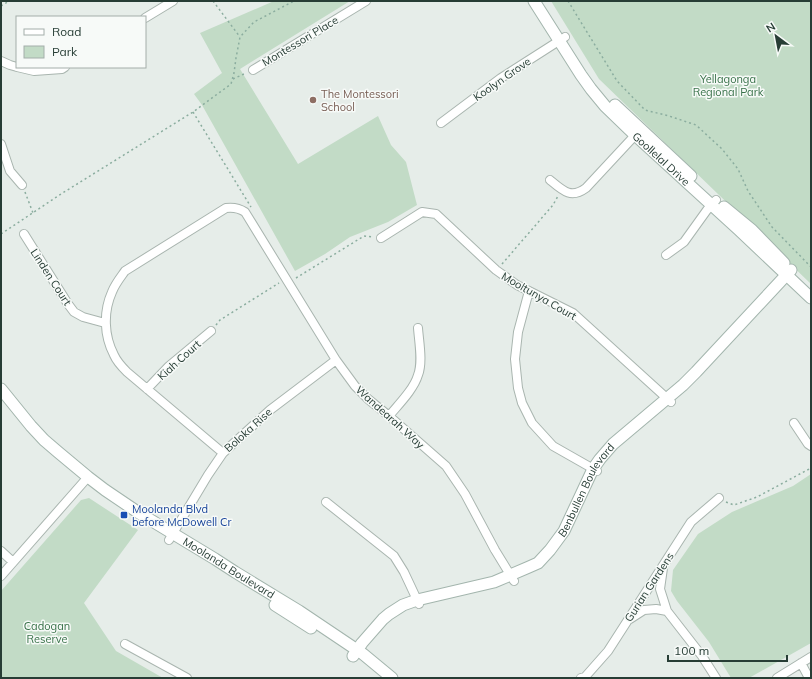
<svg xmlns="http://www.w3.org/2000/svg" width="812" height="679" viewBox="0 0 812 679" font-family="Mulish,sans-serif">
	<rect width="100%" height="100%" fill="#e6ede9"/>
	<path fill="#c2dbc6" d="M274 1H350L240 69 298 164 378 116 391 145 406 162 417 205 388 222 350 237 325 254 295 271 202 105 194 94 222 73 200 33Z
		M551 1H811V284L599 79Z
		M811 474V643L749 678H731L709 642 677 601 671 591 673 570 698 534 732 512 793 486Z
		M89 498 138 530 84 603 116 651 163 678H1V591L81 500Z"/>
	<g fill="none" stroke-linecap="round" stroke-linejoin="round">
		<defs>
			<path id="street" d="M145 18 173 1
				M1 61 10 65 17 67
				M17 67 34 71 62 69 65 67
				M253 70 366 1
				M441 123 501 78 565 37
				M1 144 10 171 22 185
				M550 180C563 191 571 199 586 188L639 131
				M24 234 68 304 74 312 83 317 105 323
				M381 238 422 212 436 214 496 270 517 285 573 313 671 402
				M666 255 684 242 707 210 716 200
				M529 291 518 332 515 359 518 388 522 403 532 423 553 446 597 471
				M147 389 169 366 211 331
				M389 416C399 404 414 389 418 375 423 362 419 342 418 328
				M794 423 808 444 811 446
				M223 453 127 372C122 367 117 362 114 355 104 336 103 312 112 292 115 284 120 278 125 271L226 208C234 207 239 208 245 212L336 360 355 386 368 399 389 416 446 466 465 494 495 550 514 581
				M326 502 394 556 404 572 419 604
				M169 540 208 475 223 453 270 410 336 360
				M1 551 13 562
				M663 568 660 589 667 611 702 656 716 678
				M1 576 88 477
				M630 619 644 610 656 609 667 611
				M125 644 187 678
				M801 663 809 678
				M581 678 585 677 608 651 691 522 719 498
				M777 678 811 657"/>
			<g id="secondary">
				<path id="s1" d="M534 1 581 75 591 89 605 106 635 135 739 230 811 298"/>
				<path d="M615 105 691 176"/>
				<path d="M724 207 752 230 784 263"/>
				<path id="s2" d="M1 389 31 426 44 440 58 452 88 477 105 490 139 513 215 559 235 572 299 611 363 654 392 678"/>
				<path d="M275 605 311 628"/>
				<path id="s3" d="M353 656 362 643 383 619 389 614 403 605 417 600 494 582 529 567 538 563 550 550 564 531 593 469 600 459 613 444 683 385 696 372 791 270"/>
			</g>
		</defs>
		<use href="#street" stroke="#a9b5af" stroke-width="10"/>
		<use href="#secondary" stroke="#a3b5ad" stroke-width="13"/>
		<path stroke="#8bad9f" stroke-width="1.5" stroke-dasharray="2 3" stroke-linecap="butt" d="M213 1 240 37
			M568 1 617 81 645 110 669 116 696 125 722 149 738 169 748 191 772 227 811 267
			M1 6 9 1
			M233 79 246 73
			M193 112 251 207
			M25 192 33 213
			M1 234 61 194 193 112 231 84 234 73 236 58 240 37 254 22 294 1
			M502 264 553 205 558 196
			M296 278 364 236 374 237
			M216 325 220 320 279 283
			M726 502 734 505 757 497 811 468"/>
		<use href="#street" stroke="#fff" stroke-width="8"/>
		<use href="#secondary" stroke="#fff" stroke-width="11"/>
	</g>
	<circle fill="#8d6e63" stroke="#f7faf8" stroke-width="1.5" cx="313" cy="100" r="4"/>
	<rect fill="#1a4fb4" stroke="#f7faf8" stroke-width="1.5" x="120" y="511" width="8" height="8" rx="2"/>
	<g text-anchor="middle" stroke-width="3" stroke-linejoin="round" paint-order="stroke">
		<g font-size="11" fill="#273d35" stroke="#f7faf8">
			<text transform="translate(300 41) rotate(-31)" y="4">Montessori Place</text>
			<text transform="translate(502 79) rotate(-35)" y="4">Koolyn Grove</text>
			<text dy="4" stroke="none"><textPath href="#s1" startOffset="204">Goollelal Drive</textPath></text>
			<text transform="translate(51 277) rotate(57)" y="4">Linden Court</text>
			<text transform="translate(539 296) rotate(30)" y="4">Mooltunya Court</text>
			<text transform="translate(179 360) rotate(-42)" y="4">Kiah Court</text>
			<text transform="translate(390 417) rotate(42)" y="4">Wandearah Way</text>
			<text transform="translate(248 430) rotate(-42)" y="4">Boloka Rise</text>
			<text dy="4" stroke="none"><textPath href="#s3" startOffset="302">Benbullen Boulevard</textPath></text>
			<text dy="4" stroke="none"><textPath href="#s2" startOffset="292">Moolanda Boulevard</textPath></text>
			<text transform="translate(649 587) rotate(-57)" y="4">Gurian Gardens</text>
		</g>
		<g font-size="11" fill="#367047" stroke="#f7faf8">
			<text x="728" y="83">Yellagonga<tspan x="728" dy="13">Regional Park</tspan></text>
			<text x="47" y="630">Cadogan<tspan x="47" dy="13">Reserve</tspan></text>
		</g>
		<g font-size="11" fill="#785e54" stroke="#f7faf8" text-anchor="start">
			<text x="321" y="98">The Montessori<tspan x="321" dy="13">School</tspan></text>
		</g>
		<g font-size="11" fill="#164399" stroke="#f7faf8" text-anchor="start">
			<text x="132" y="513">Moolanda Blvd<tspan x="132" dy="13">before McDowell Cr</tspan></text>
		</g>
	</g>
	<rect width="812" height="679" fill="none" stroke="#273d35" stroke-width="4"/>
	<rect x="16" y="16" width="130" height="52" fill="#f7faf8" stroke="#a4aeaa"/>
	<rect x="24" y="29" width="20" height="6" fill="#ffffff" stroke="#a4aeaa"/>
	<text x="52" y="36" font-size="12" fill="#273d35">Road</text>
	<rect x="24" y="46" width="20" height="12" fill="#c2dbc6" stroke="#a4aeaa"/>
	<text x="52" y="56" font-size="12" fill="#273d35">Park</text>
	<g transform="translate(776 36) rotate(328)" stroke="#f7faf8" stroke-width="3" paint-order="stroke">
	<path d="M0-3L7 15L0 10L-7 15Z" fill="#273d35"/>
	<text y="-6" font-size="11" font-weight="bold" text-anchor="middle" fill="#273d35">N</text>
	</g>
	<path d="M668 655v6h119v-6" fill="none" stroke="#273d35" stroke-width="2"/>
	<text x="674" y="655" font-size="12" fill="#273d35" stroke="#f7faf8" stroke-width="3" paint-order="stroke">100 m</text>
</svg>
